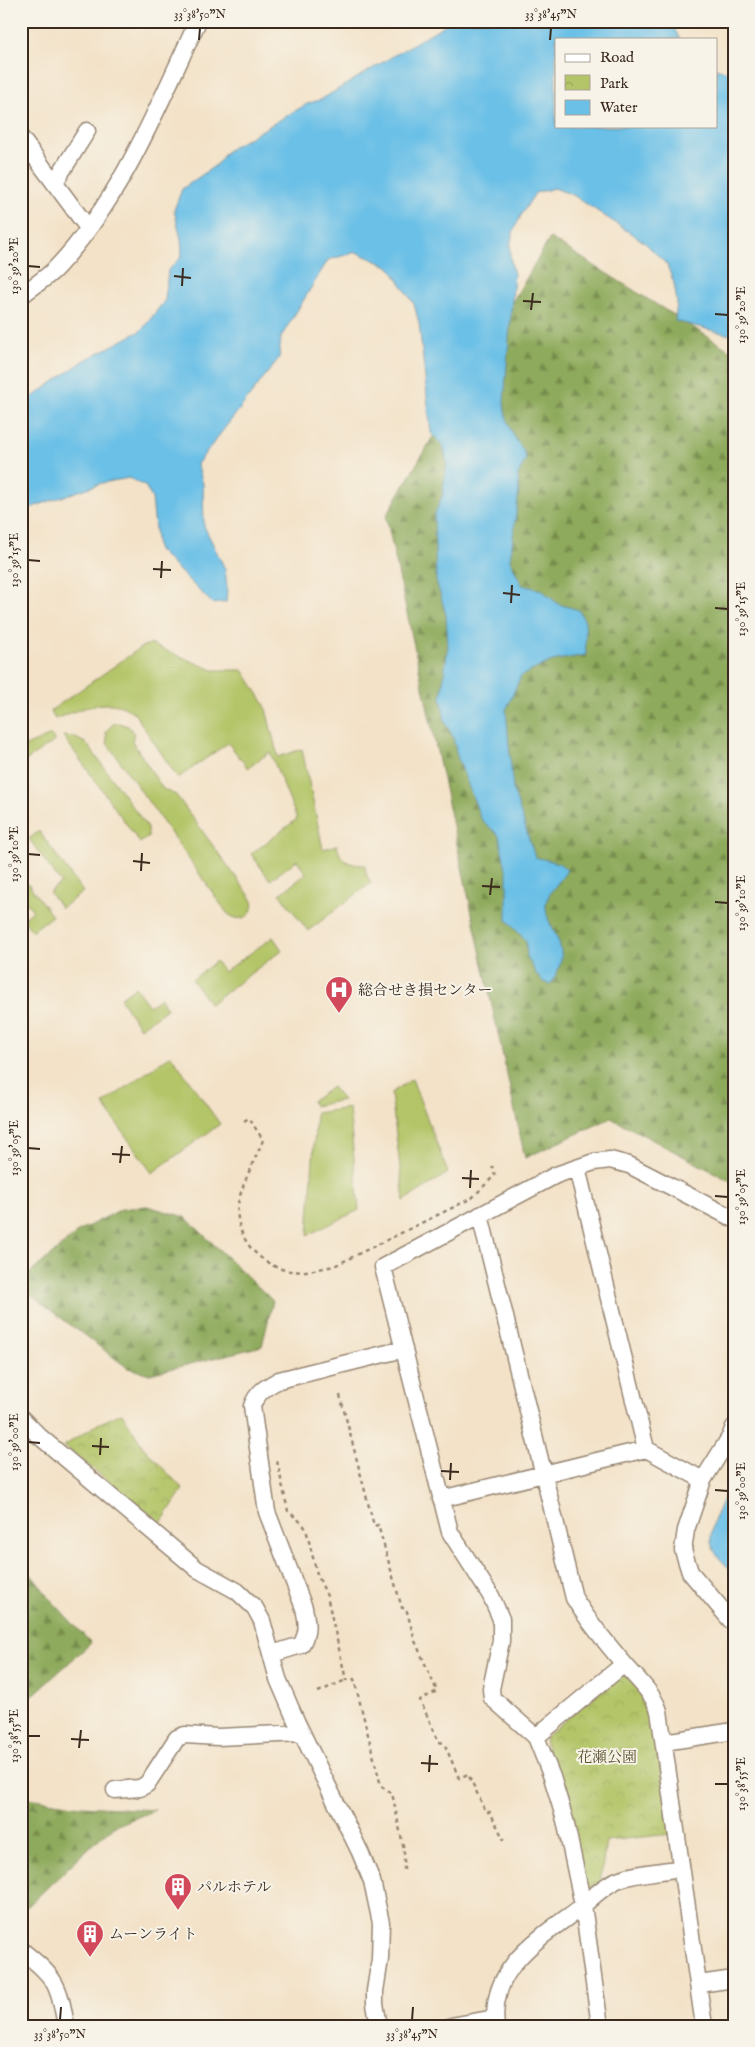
<svg xmlns="http://www.w3.org/2000/svg" width="755" height="2047" viewBox="0 0 755 2047" font-family="'IM FELL English','Noto Serif JP',serif">
	<defs>
		<pattern id="forest-firs" width="22" height="20" patternUnits="userSpaceOnUse" patternTransform="scale(1.25)"><rect width="22" height="20" fill="#8eaa5c"/><path d="M5 1l3.5 6h-7zM16 11l3.5 6h-7z" fill="#758b4b"/></pattern>
		<pattern id="park-crowns" width="20" height="18" patternUnits="userSpaceOnUse" patternTransform="scale(1.25)"><rect width="20" height="18" fill="#b3c568"/><path d="M2 6a3 3 0 1 1 6 0M12 15a3 3 0 1 1 6 0" fill="none" stroke="#9ba95a"/></pattern>
	</defs>
	<rect width="100%" height="100%" fill="#f7f3e8"/>
	<filter id="ink" filterUnits="userSpaceOnUse"><feTurbulence type="fractalNoise" baseFrequency=".02" numOctaves="2"/><feDisplacementMap in="SourceGraphic" scale="10" xChannelSelector="R" yChannelSelector="G"/><feConvolveMatrix kernelMatrix="1 2 1 2 8 2 1 2 1" color-interpolation-filters="sRGB"/></filter>
	<filter id="wash" filterUnits="userSpaceOnUse"><feTurbulence type="fractalNoise" baseFrequency=".0096" numOctaves="4" result="noise"/><feDisplacementMap in="SourceGraphic" scale="20" xChannelSelector="R" yChannelSelector="G"/><feGaussianBlur stdDeviation="1.12" result="paint"/><feColorMatrix in="noise" values="0 0 0 0 0 0 0 0 0 0 0 0 0 0 0 0 0 1.4 0 .05"/><feComposite in="paint" operator="in"/></filter>
	<g filter="url(#wash)">
		<rect width="100%" height="100%" fill="#f3e2c8"/>
		<path fill="#b3c568" stroke="#777843" d="M150 644 213 670H243L265 705 278 757 302 749 323 849 337 845C340 861 349 865 365 865L366 874 371 883 308 931 280 894 306 874 297 860 270 880 251 854 297 819 270 752 248 768 228 743 178 778 134 713C109 694 82 709 55 719L50 711 143 646Z
			M119 723 128 726 134 733 132 741 163 789 176 795 252 899C256 916 240 925 227 913L107 743 106 731 113 724Z
			M51 735 55 741 21 764V748Z
			M63 736 74 737 87 744 148 828V837L140 843Z
			M39 831 83 892 61 908 49 892 61 883 29 839Z
			M28 884 52 916 32 931 23 919 33 911 21 895V889Z
			M273 937 282 950 210 1004 192 980 216 961 224 972Z
			M135 987 149 1006 161 998 167 1009 140 1028 120 998Z
			M171 1055 220 1124 152 1173 103 1104Z
			M412 1079 448 1173 404 1201 391 1093Z
			M332 1087 343 1100 314 1106 312 1101Z
			M349 1108 359 1210 308 1235 316 1113Z"/>
		<path fill="url(#forest-firs)" stroke="#646a3d" d="M550 238 734 353V1183L611 1118 525 1158 386 516Z
			M147 1206 185 1217 273 1301 262 1346 150 1374 128 1368 21 1288V1281L79 1231 122 1209Z
			M21 1562 53 1602 91 1643 21 1706Z
			M21 1797 81 1806 155 1810 115 1826 95 1842 27 1907 21 1871Z"/>
		<path fill="url(#park-crowns)" stroke="#777843" d="M122 1413 143 1447 183 1489 161 1523 64 1446 98 1424Z
			M621 1674 626 1675 651 1705 671 1834 606 1841 600 1884 594 1888 585 1885 547 1752 545 1737Z"/>
		<path fill="#6ac0e7" stroke="#527582" d="M451 21H670L680 39H556V126H716V68L734 74V336L675 321 677 302 674 283 667 265 644 242 573 195 554 188 535 193C517 222 503 239 514 274L504 402C505 415 509 427 515 438 520 447 524 448 526 459L518 475 519 491 510 560 522 585 542 590 558 604 579 610 585 622 586 655 552 661 521 676 506 710 513 789 535 857 559 863 567 870C561 881 548 892 546 903 544 921 559 934 561 951 563 963 556 974 551 984L543 982 537 975 527 957 526 941 507 920V874L499 836 481 819 457 756 453 737 445 722 441 697 448 646 446 615 436 580 434 516 442 496 447 462 443 446 431 433 419 323 414 304 390 267 356 252 328 260 281 337 279 358 197 464 203 484 204 526 225 569 227 587 226 602 213 604 157 549 152 498 145 486 129 478 102 483 21 511V405L85 360 142 330 165 300 168 270 182 256 181 239 174 210 182 189 216 165 228 150 307 104 322 99Z
			M734 1475V1573C726 1565 715 1556 712 1545 706 1529 727 1491 734 1475Z"/>
	</g>
	<g filter="url(#ink)">
		<g fill="none" stroke-linecap="round" stroke-linejoin="round">
			<defs>
				<path id="minor" d="M21 138 88 228
					M55 182 87 131
					M21 296C33 286 47 278 57 267 122 198 158 106 198 21
					M577 1168 646 1449 703 1480
					M480 1215 574 1598C588 1621 607 1644 625 1665 637 1679 653 1693 659 1711L704 2026
					M21 1418 39 1436 197 1569 237 1591 255 1608 262 1621 278 1679 297 1723 360 1852 372 1881 381 1923 380 1959 375 1991V2004L379 2026
					M734 1427 730 1437 703 1480 686 1530 683 1550 690 1572 734 1624
					M441 1499 646 1449
					M272 1654 301 1645C309 1632 307 1622 304 1608L267 1512 252 1406C257 1392 266 1387 279 1380L404 1349
					M536 1737 624 1664
					M664 1742 734 1731
					M115 1790 140 1788 147 1784 177 1738 185 1735 218 1737 302 1733
					M21 1950C55 1977 59 1983 66 2026
					M699 1984 734 1979
					M451 2026 495 2018
					M496 2026C488 1968 540 1938 580 1908 592 1898 605 1884 620 1879 639 1872 661 1872 681 1868
					M600 2026 583 1905 565 1820 552 1777 536 1737 492 1698 491 1689 501 1641V1619L491 1596 450 1532 383 1267 556 1175 594 1162 610 1160 629 1165 734 1219"/>
			</defs>
			<use href="#minor" stroke="#978673" stroke-width="19"/>
			<path stroke="#978673" stroke-width="2.5" stroke-dasharray="4 4" stroke-linecap="butt" d="M244 1121 249 1118 263 1140C256 1158 241 1186 238 1204 234 1235 256 1262 285 1270 301 1274 318 1269 334 1266L472 1198 495 1175 492 1166
				M340 1395 374 1526 378 1525 402 1608H406L415 1641 437 1691 420 1700 439 1742 444 1743 459 1778 468 1774 486 1812H490L504 1840
				M277 1461 288 1511 302 1523 306 1529 317 1574 327 1596 346 1680 354 1679 381 1786 392 1793 404 1850V1870
				M318 1692 346 1680"/>
			<use href="#minor" stroke="#fff" stroke-width="16"/>
		</g>
	</g>
	<path fill="none" stroke="#3b2a1e" stroke-width="2" d="M199 40 200 28M550 40 551 28M28 266 40 267M174 276 191 278M182 286 183 268M523 301 541 302M531 310 533 293M715 314 728 315M28 560 40 561M153 569 171 570M161 578 162 561M503 593 520 595M511 603 512 585M715 608 728 609M28 854 40 855M133 861 150 863M141 871 142 853M482 886 500 887M490 895 492 878M715 902 728 903M28 1148 40 1149M112 1154 130 1155M120 1163 122 1146M462 1178 479 1179M470 1188 471 1170M715 1196 728 1197M28 1442 40 1443M92 1446 109 1447M100 1455 101 1438M441 1471 459 1472M450 1480 451 1463M715 1490 728 1491M28 1736H40M71 1739 89 1740M79 1748 81 1730M421 1763 438 1764M429 1772 430 1755M715 1784H728M60 2020 61 2007M412 2020 413 2007"/>
	<defs>
		<symbol id="hospital-pin" viewBox="-11 -11 22 30"><path d="M0 17L-7.5 6A9.5 9.5 0 1 1 7.5 6Z" fill="#d1495b" stroke="#f7f3e8"/><path d="M-5-5h3v3.5h4V-5h3V5h-3V1.5h-4V5h-3Z" fill="#fff"/></symbol>
		<symbol id="building-pin" viewBox="-11 -11 22 30"><path d="M0 17L-7.5 6A9.5 9.5 0 1 1 7.5 6Z" fill="#d1495b" stroke="#f7f3e8"/><path d="M-4-6H4V6H1V3H-1V6H-4ZM-2.5-4.3h1.7v1.8h-1.7ZM.8-4.3h1.7v1.8H.8ZM-2.5-1h1.7V.8h-1.7ZM.8-1h1.7V.8H.8Z" fill="#fff"/></symbol>
	</defs>
	<g fill-rule="evenodd">
		<use href="#hospital-pin" x="323" y="974" width="32" height="43"/>
		<use href="#building-pin" x="162" y="1871" width="32" height="43"/>
		<use href="#building-pin" x="74" y="1918" width="32" height="43"/>
	</g>
	<g text-anchor="middle" stroke-width="4" stroke-linejoin="round" paint-order="stroke">
		<g font-size="15" fill="#3b2a1e" stroke="#f7f3e8" text-anchor="start">
			<text x="358" y="995">総合せき損センター</text>
			<text x="197" y="1892">パルホテル</text>
			<text x="109" y="1939">ムーンライト</text>
		</g>
		<g font-size="15" fill="#595130" stroke="#f7f3e8">
			<text x="607" y="1762">花瀬公園</text>
		</g>
	</g>
	<rect width="755" height="2047" fill="none" stroke="#f7f3e8" stroke-width="55"/>
	<rect x="555" y="38" width="162" height="90" fill="#f7f3e8" stroke="#aca397"/>
	<rect x="565" y="54" width="25" height="8" fill="#ffffff" stroke="#aca397"/>
	<text x="600" y="62" font-size="15" fill="#3b2a1e">Road</text>
	<rect x="565" y="75" width="25" height="15" fill="url(#park-crowns)" stroke="#aca397"/>
	<text x="600" y="88" font-size="15" fill="#3b2a1e">Park</text>
	<rect x="565" y="100" width="25" height="15" fill="#6ac0e7" stroke="#aca397"/>
	<text x="600" y="112" font-size="15" fill="#3b2a1e">Water</text>
	<rect x="28" y="28" width="700" height="1992" fill="none" stroke="#3b2a1e" stroke-width="2"/>
	<g font-size="12" text-anchor="middle" fill="#3b2a1e">
		<text x="200" y="18">33°38'50"N</text>
		<text x="551" y="18">33°38'45"N</text>
		<text transform="translate(14 266) rotate(-90)" y="4">130°39'20"E</text>
		<text transform="translate(741 315) rotate(-90)" y="4">130°39'20"E</text>
		<text transform="translate(14 560) rotate(-90)" y="4">130°39'15"E</text>
		<text transform="translate(741 609) rotate(-90)" y="4">130°39'15"E</text>
		<text transform="translate(14 854) rotate(-90)" y="4">130°39'10"E</text>
		<text transform="translate(741 903) rotate(-90)" y="4">130°39'10"E</text>
		<text transform="translate(14 1148) rotate(-90)" y="4">130°39'05"E</text>
		<text transform="translate(741 1197) rotate(-90)" y="4">130°39'05"E</text>
		<text transform="translate(14 1442) rotate(-90)" y="4">130°39'00"E</text>
		<text transform="translate(741 1491) rotate(-90)" y="4">130°39'00"E</text>
		<text transform="translate(14 1736) rotate(-90)" y="4">130°38'55"E</text>
		<text transform="translate(741 1784) rotate(-90)" y="4">130°38'55"E</text>
		<text x="60" y="2038">33°38'50"N</text>
		<text x="412" y="2038">33°38'45"N</text>
	</g>
</svg>
